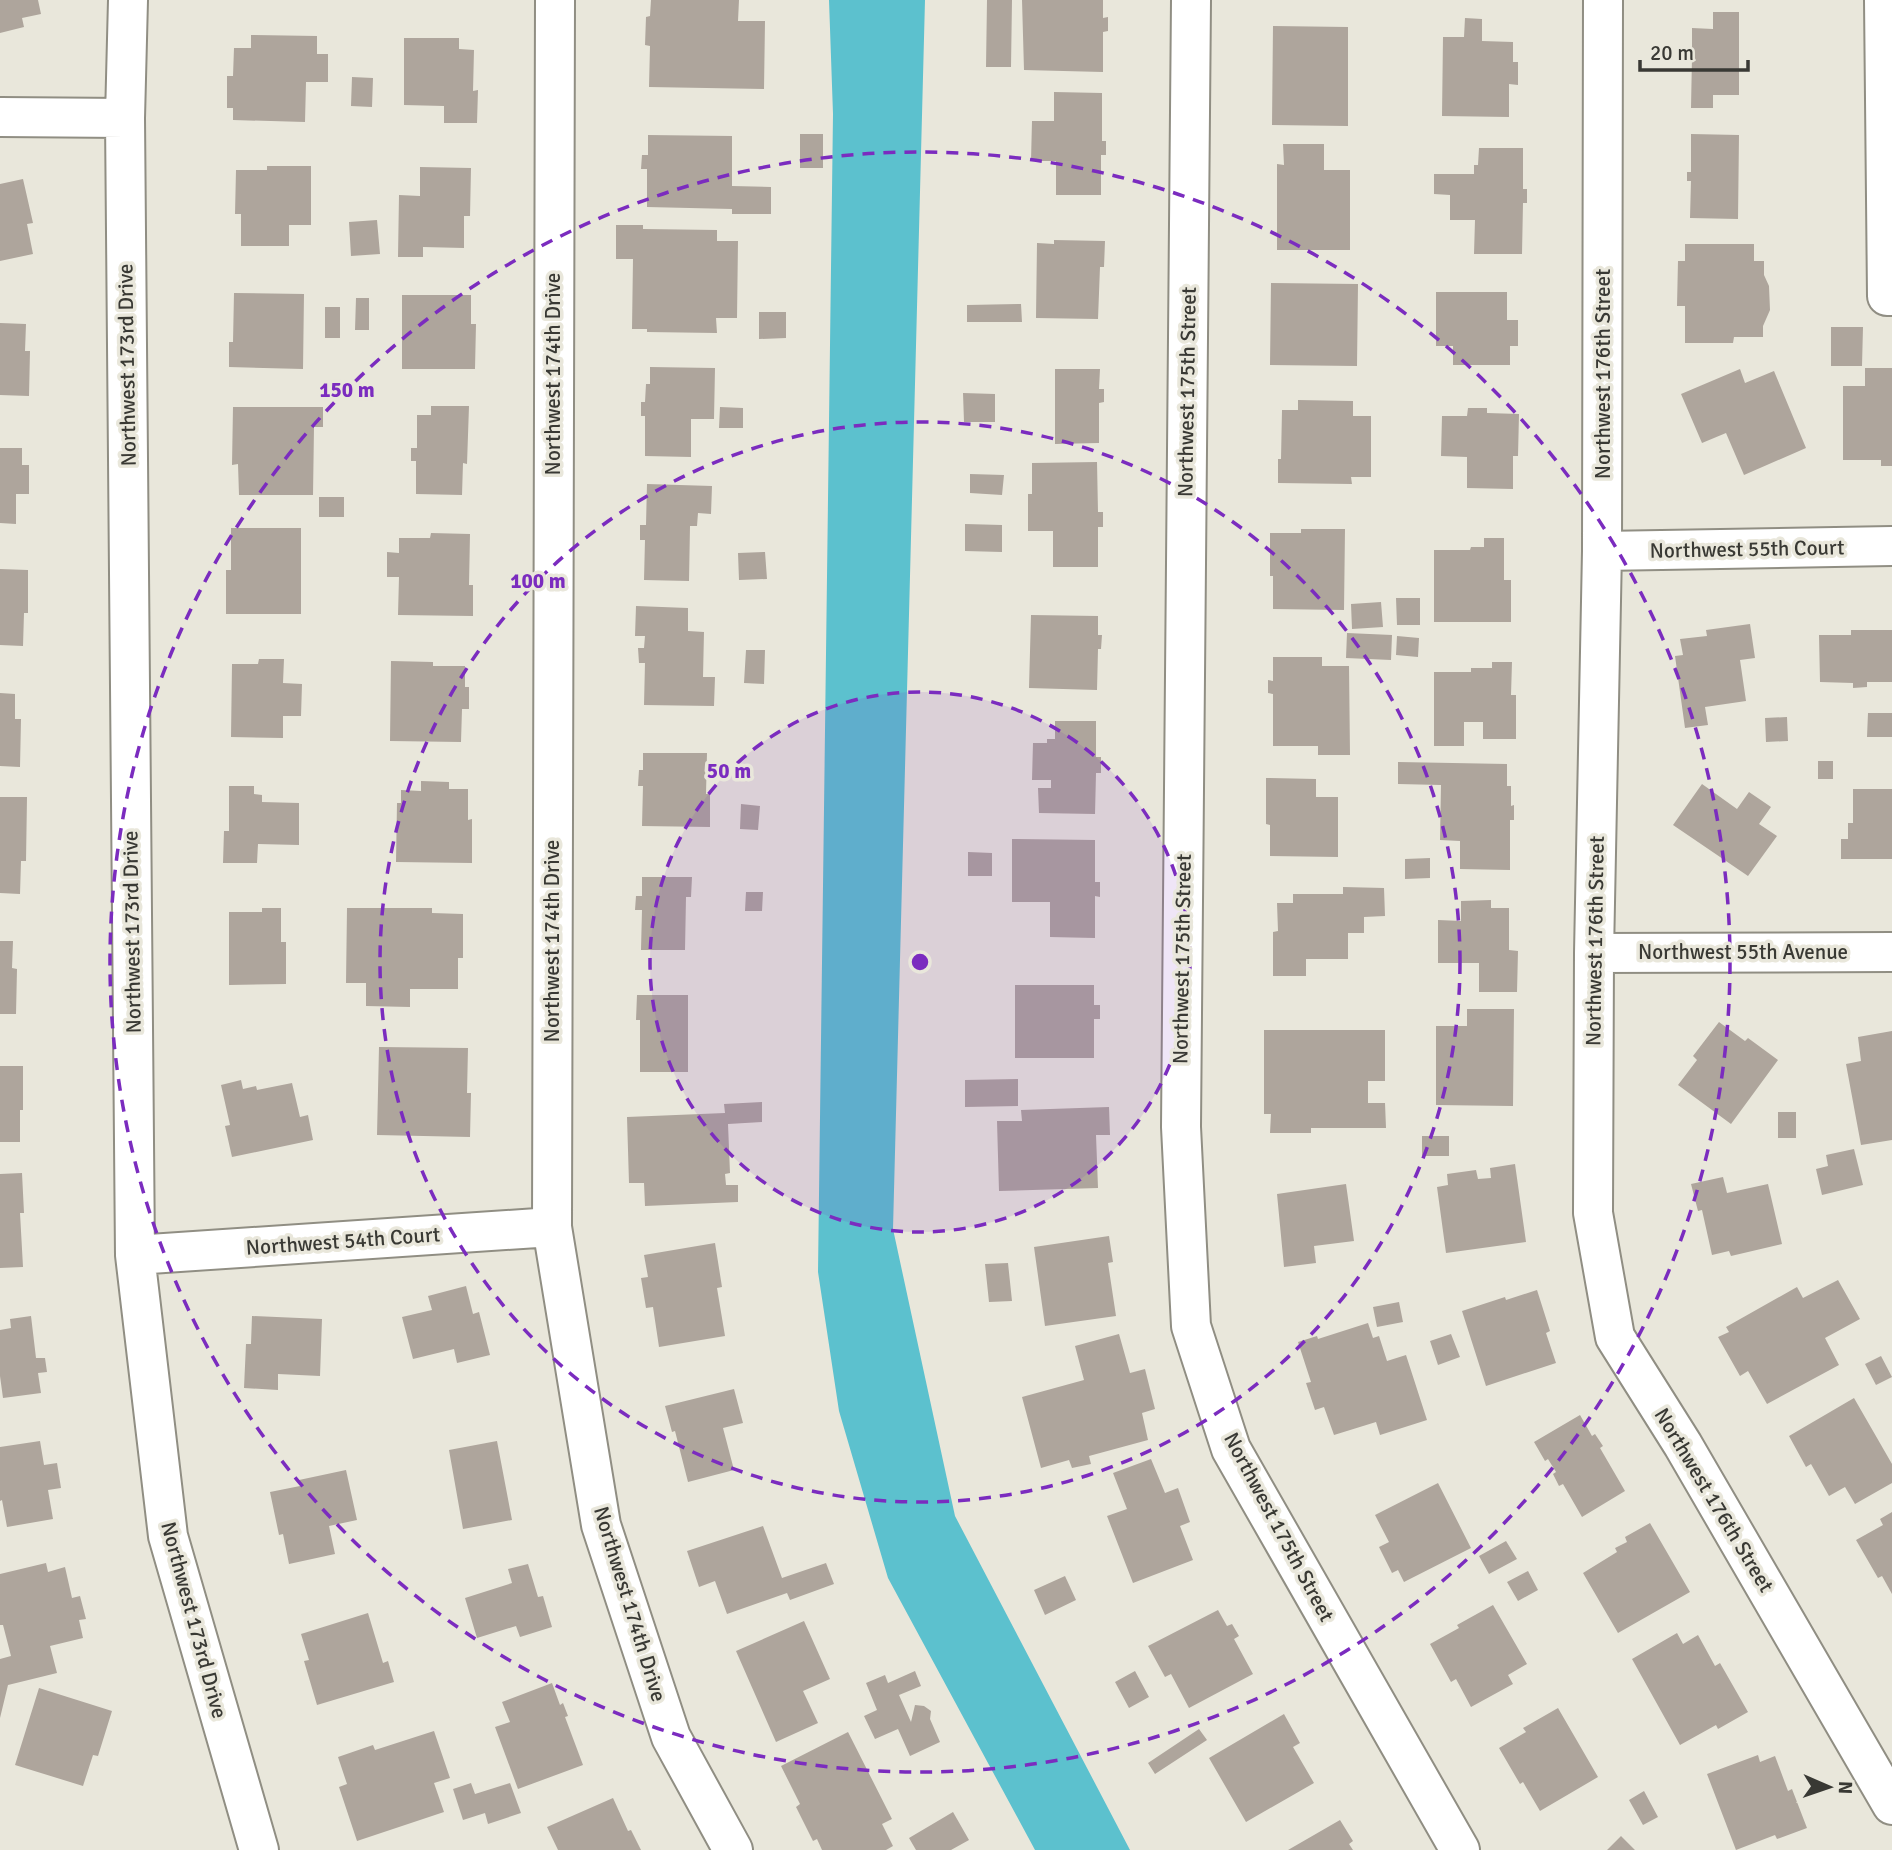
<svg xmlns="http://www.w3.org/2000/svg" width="1892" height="1850" viewBox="0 0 1892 1850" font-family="Signika,sans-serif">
	<rect width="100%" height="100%" fill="#e9e7db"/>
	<path fill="#5cc1ce" d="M829 0H925L893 1229 955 1516 1130 1850H1035L888 1578 839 1411 818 1272 833 114Z"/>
	<path fill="#aea59c" d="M0 0H38L41 14 22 18 24 27 0 33Z
		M651 0H739L738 21H765L764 89 649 87 650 46 645 45 646 17 650 16Z
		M987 0H1012L1011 67H986Z
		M1022 0H1103V18L1108 17V31L1103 32V72L1024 70Z
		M1713 12H1739V95H1713V108H1691L1692 57H1686L1687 48H1692V28L1713 29Z
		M1465 18 1482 19V41L1513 42V62H1518V85L1509 84V117L1442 116 1443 37H1464Z
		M1273 26 1348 27V126L1272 125Z
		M251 35 317 36V54H328V82H306L305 122 233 120V108H227V76H233L234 48H251Z
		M404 38H459V49L474 50 473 91 478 90 477 123H444V106L404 105Z
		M352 77 373 78 372 107 351 106Z
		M1054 92 1102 93V141H1106V155H1101V195H1056V161H1031L1032 121H1054Z
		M800 134H823V168H800Z
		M1691 134 1739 135 1738 219 1690 218 1691 181H1687V172H1691Z
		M648 135 732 136V186L771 187V214H732V209L647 207V169H641L642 155H648Z
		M1283 144H1324V170H1350V250H1277V164L1284 165Z
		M1479 148H1523V189H1527V203H1523L1522 254H1474L1475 220H1450V195L1434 194V174H1474V165H1478Z
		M267 166H311V225H289V246H241V214H235L236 170H267Z
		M420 167 471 168 470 216H464V248L423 247V257H398L399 195 420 196Z
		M23 179 33 223 27 224 33 254 0 261V184Z
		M377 220 380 254 351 256 349 222Z
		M616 225H643V229L717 230V241H738L737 318H716L717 333 647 332V329H632L633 259H616Z
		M1054 240 1105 241 1104 267H1100L1098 319 1036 318 1037 243 1054 244Z
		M1685 244H1754V261H1764V275L1769 286 1770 310 1763 326V337H1734L1733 343H1685V306H1677L1678 261H1685Z
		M1271 283 1358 284 1357 366 1270 365Z
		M1436 292H1507V320H1518V346H1510V365H1453V346H1436Z
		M234 293 304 294 303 369 229 367V342H233Z
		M402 295H471V324H476L475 369H402Z
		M356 298H369V330H355Z
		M1021 304 1022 322H967V305Z
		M325 307H340V338H325Z
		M759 312H786V338L759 339Z
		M0 323 26 324 25 351H30L29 396 0 395Z
		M1831 327H1863L1862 366H1831Z
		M650 367 715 368 714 419H691V457L645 456V416H641V402H645L646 384H650Z
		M1865 368H1892V466H1881V460H1843V386H1865Z
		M1055 369H1100L1099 389H1104V402L1099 403V443L1055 444Z
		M1740 369 1745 383 1774 371 1806 448 1744 475 1726 433 1702 443 1681 394Z
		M963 393 995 394V422H964Z
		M1298 400 1353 401V416H1371V477H1351L1352 484 1278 483V459H1281L1282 410H1298Z
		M431 406H469L467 464 463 463 462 495 416 494V461H411V448H417V415H431Z
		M233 407H323V427H314L313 495H239L238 464 232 465Z
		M720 407 743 408V428H719Z
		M1468 408H1487V413L1519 414 1518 456H1513V489L1467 488V457L1441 456 1442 416H1467Z
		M0 448H22V465H29V494H16V524L0 523Z
		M1097 462 1098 512H1103V527H1098V567H1053V531H1028V494H1032V463Z
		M970 474 1004 475 1002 495 970 493Z
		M647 484 712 486 711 514 698 513 697 526H690L689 581 644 580 645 540H640V525H646Z
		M319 497H344V517H319Z
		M965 524 1002 525V552L965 551Z
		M231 528H301V614H226V570H231Z
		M1301 529H1345L1344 610 1273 609V576H1270V533H1301Z
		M431 533 470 534 469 585H473V616L398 615 399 577H387V552L399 553V538H430Z
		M1484 538H1504V580H1511V622H1434V550H1470L1471 547H1484Z
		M765 552 767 579 739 580 738 553Z
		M0 569 28 570V613H24L23 646 0 645Z
		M1396 598H1420V625H1397Z
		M1381 602 1383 627 1352 629 1351 604Z
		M636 606 688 608V631L704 632 703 677H715L714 706 644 705 645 663H639L638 648H644L645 636H635Z
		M1031 615 1098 616V635H1102L1101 649H1098L1097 690 1029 688Z
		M1750 624 1755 658 1740 660 1746 701 1705 707 1708 725 1685 728 1675 656 1683 655 1680 639 1707 636 1706 630Z
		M1851 630H1892V682H1867V687L1853 688V683L1820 682 1819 635H1851Z
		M1347 633 1392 635 1391 660 1346 658Z
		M1397 636 1419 638 1418 657 1396 655Z
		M746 650H765L764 684 744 683Z
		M1273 657H1322V666H1349L1350 755H1318V746H1273V694L1268 693V680L1273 681Z
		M259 659H284L283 683 302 684 301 716H283V738L231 737 232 664H258Z
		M391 661 433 662V666H465V687H469V709H462L461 742 390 741Z
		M1492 662H1512L1511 695H1516V739H1483V722H1464V746H1434V672H1471V668H1492Z
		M0 693 15 694V719H21L20 767 0 766Z
		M1868 713H1892V737H1867Z
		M1787 717 1788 741 1766 742 1765 718Z
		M1055 721H1096V757H1101V773H1096L1095 814 1039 813 1038 788H1051V780H1032L1033 743H1047V739H1055Z
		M643 753H707L706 794H710V827L642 826 643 786H638L639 770H643Z
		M1818 761H1833V779H1818Z
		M1398 762 1507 764V786H1511V806L1514 805V820H1510V870L1460 869V841L1440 840 1441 785 1398 784Z
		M1266 778 1316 779V797H1338V857L1270 856V825L1266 824Z
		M421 781 449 782V789H468V820L472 819V863L396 862 397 803H401V790L421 791Z
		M1702 784 1737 809 1749 792 1771 807 1759 824 1777 836 1748 876 1673 825Z
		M229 786H254V794L262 795V802L299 803V845L258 844 257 863H223L224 831H229Z
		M1853 789H1892V859H1841V839H1848V823H1853Z
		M0 797H27L26 861H21L20 894 0 893Z
		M741 804 760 806 758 830 740 829Z
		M1012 839 1095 840V882H1100V897L1095 896V938L1050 937V902H1012Z
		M968 852 992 853V876H968Z
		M1430 858V878L1405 879V859Z
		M642 877H692L691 897H686L685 950H641L642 910H635L636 896H642Z
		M1343 887 1384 888 1385 916 1364 917V933H1348V959H1306V976H1273V932L1278 931 1277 903H1293V894H1343Z
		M746 892H763L762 911H745Z
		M1491 900V908H1509V950L1518 951 1517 992H1479V963H1438V920L1461 921V901Z
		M262 908H281V942H286V984L229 985V912H262Z
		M347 908H432V913L463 914V958H458V989H410V1007L366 1006V983H346Z
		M0 941H13L12 968 17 969 16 1014H0Z
		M1015 985H1094V1005H1100V1019H1094V1058H1015Z
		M637 995H688V1072H640V1020H636Z
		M1467 1009H1514L1513 1106 1436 1105V1026H1467Z
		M1719 1022 1745 1041 1748 1038 1778 1060 1731 1124 1678 1085 1697 1060 1693 1056Z
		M1264 1030H1385V1081H1368V1103H1385L1386 1128H1311V1133H1270L1271 1114H1264Z
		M1892 1031V1140L1861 1145 1846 1064 1861 1061 1858 1037Z
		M379 1047 468 1048 467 1093H471L470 1137 377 1135Z
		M0 1066H23V1110H20V1142H0Z
		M1018 1079V1106L965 1107V1080Z
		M241 1080 243 1089 256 1086 257 1090 292 1083 300 1117 308 1115 313 1140 232 1157 225 1126 230 1125 221 1085Z
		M762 1102V1122L728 1124 730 1173 725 1174 726 1185H738V1202L645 1206 644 1183H629L627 1117 725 1113 724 1104Z
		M1109 1107 1110 1135H1096L1098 1188 999 1191 997 1121H1022L1021 1110Z
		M1778 1112H1796V1138H1778Z
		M1422 1136H1449V1156H1422Z
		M1854 1149 1863 1185 1822 1195 1816 1169 1828 1166 1826 1155Z
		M1515 1164 1526 1242 1446 1253 1437 1187 1448 1185 1447 1174 1476 1170 1478 1179 1491 1178 1490 1168Z
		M22 1173 24 1213H20L23 1267 0 1268V1174Z
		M1723 1177 1727 1193 1768 1184 1782 1244 1731 1256 1729 1251 1712 1255 1702 1210 1698 1211 1691 1184Z
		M1346 1184 1354 1241 1314 1246 1316 1263 1284 1267 1277 1194Z
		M1109 1236 1113 1262 1108 1263 1116 1316 1045 1326 1034 1247Z
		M715 1243 722 1287 717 1288 725 1336 659 1347 653 1307 646 1308 641 1278 648 1277 644 1255Z
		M1008 1263 1012 1301 989 1302 985 1264Z
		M1838 1280 1860 1319 1825 1338 1839 1365 1767 1404 1748 1371 1740 1376 1718 1337 1729 1332 1726 1327 1797 1287 1803 1298Z
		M466 1286 473 1314 479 1312 490 1355 457 1363 454 1349 413 1359 402 1317 432 1310 428 1296Z
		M1537 1290 1550 1331 1546 1333 1556 1363 1486 1386 1462 1311 1505 1297 1506 1300Z
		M1399 1302 1403 1322 1377 1327 1373 1307Z
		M31 1316 36 1358H45L47 1372 38 1373 41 1393 3 1398 0 1376V1330L11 1328 10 1319Z
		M252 1316 322 1319 320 1376 278 1374V1390L244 1388 246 1344H251Z
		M1368 1323 1373 1338 1379 1336 1387 1361 1406 1355 1427 1420 1380 1435 1376 1422 1334 1435 1324 1407 1315 1410 1306 1383 1311 1382 1298 1342 1317 1336 1318 1339Z
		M1119 1334 1130 1373 1145 1369 1155 1409 1142 1413 1148 1440 1089 1456 1091 1464 1072 1468 1069 1460 1041 1468 1022 1397 1084 1380 1075 1346Z
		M1451 1334 1460 1357 1438 1365 1430 1341Z
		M1881 1356 1892 1377 1876 1385 1865 1364Z
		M734 1389 743 1423 723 1428 734 1470 688 1482 675 1431 672 1432 665 1406Z
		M1854 1398 1892 1464V1483L1855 1504 1845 1487 1829 1496 1811 1464 1806 1467 1789 1436Z
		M1580 1415 1592 1436 1595 1434 1603 1446 1600 1448 1625 1491 1582 1517 1563 1484 1559 1486 1553 1474 1556 1472 1548 1459 1545 1461 1534 1442Z
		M40 1441 44 1465 57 1463 61 1488 48 1490 53 1519 7 1527 2 1500 0 1501V1447Z
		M497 1441 512 1520 463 1529 449 1450Z
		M1151 1459 1165 1493 1178 1488 1190 1522 1180 1526 1193 1560 1133 1583 1107 1516 1127 1509 1113 1473Z
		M346 1470 357 1520 329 1526 335 1554 289 1564 283 1534 279 1535 270 1492 300 1486 299 1480Z
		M1438 1483 1471 1548 1404 1582 1398 1570 1392 1573 1379 1547 1389 1542 1375 1515Z
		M1892 1512V1594L1882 1576 1878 1578 1856 1540 1883 1525 1880 1519Z
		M1650 1523 1690 1592 1618 1633 1583 1573 1617 1552 1615 1548 1627 1542 1625 1537Z
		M763 1526 782 1578 826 1563 834 1584 790 1600 787 1593 727 1614 715 1581 699 1587 687 1551Z
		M1506 1541 1517 1559 1489 1574 1479 1556Z
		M46 1563 48 1572 65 1567 72 1598 80 1596 86 1619 79 1620 83 1638 50 1646 57 1673 8 1685 0 1718V1659L11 1656 3 1625H0V1574Z
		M528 1564 538 1597 543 1596 552 1627 520 1637 516 1626 477 1638 465 1598 512 1583 508 1569Z
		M1528 1571 1538 1590 1518 1601 1507 1582Z
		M1065 1576 1076 1600 1045 1615 1034 1590Z
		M1493 1605 1527 1664 1508 1675 1513 1684 1471 1707 1456 1679 1451 1682 1430 1644 1459 1628 1457 1625Z
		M1218 1610 1227 1626 1232 1624 1239 1636 1234 1639 1253 1674 1189 1708 1171 1674 1165 1677 1148 1646Z
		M368 1613 383 1663 388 1661 394 1682 317 1705 304 1661 309 1660 301 1634Z
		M804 1621 830 1679 803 1691 818 1723 776 1742 736 1651Z
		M1677 1633 1683 1644 1698 1635 1715 1666 1720 1663 1748 1712 1718 1729 1716 1725 1680 1745 1632 1659Z
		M915 1671 921 1686 899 1695 911 1722 915 1705 924 1706 931 1711 930 1719 940 1742 910 1756 898 1729 875 1739 864 1716 877 1710 866 1683 885 1675 888 1683Z
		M1135 1671 1149 1697 1129 1708 1115 1682Z
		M552 1683 560 1705 563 1703 568 1716 565 1717 583 1765 518 1789 495 1727 510 1722 502 1702Z
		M39 1688 112 1711 98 1756 93 1755 83 1786 15 1765Z
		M1558 1708 1598 1777 1540 1811 1523 1782 1520 1784 1499 1748 1526 1732 1523 1728Z
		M1284 1714 1300 1743 1293 1747 1314 1783 1246 1822 1209 1758Z
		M1199 1729 1207 1740 1155 1774 1148 1763Z
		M434 1731 450 1778 434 1783 444 1812 357 1841 339 1787 347 1784 338 1757 373 1745 375 1750Z
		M848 1732 892 1819 882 1824 893 1846 886 1850H822L817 1839 813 1841 796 1807 800 1804 781 1766Z
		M1758 1755 1760 1762 1775 1756 1788 1791 1792 1789 1807 1828 1777 1839 1775 1835 1736 1850 1707 1774Z
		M471 1783 475 1794 510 1783 521 1813 488 1824 485 1813 463 1820 453 1789Z
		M1644 1791 1658 1817 1643 1825 1629 1800Z
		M613 1798 628 1831 631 1830 641 1850H558L547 1827Z
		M953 1812 969 1840 951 1850H916L909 1838Z
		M1340 1820 1353 1841 1349 1844 1353 1850H1288Z
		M1621 1836 1635 1850H1607Z"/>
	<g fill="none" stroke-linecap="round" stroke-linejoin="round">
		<defs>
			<path id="minor" d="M128 0 125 118 135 1255 168 1536 259 1850
				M555 0 552 1227 601 1525 671 1737 733 1850
				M1191 0 1181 1127 1191 1326 1231 1449 1460 1850
				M1603 0 1602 551 1594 953 1593 1213 1615 1337 1683 1445 1892 1805
				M1884 0 1887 296H1892
				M0 117 125 118
				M1602 551 1892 546
				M1594 953 1892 952
				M135 1255 552 1227"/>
		</defs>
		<use href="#minor" stroke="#908e83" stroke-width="42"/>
		<use href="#minor" stroke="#fff" stroke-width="38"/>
	</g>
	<circle cx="920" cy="962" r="270" fill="#7b2cbf" fill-opacity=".12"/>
	<g fill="none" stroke="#7b2cbf" stroke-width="3.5" stroke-dasharray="12 9">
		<circle cx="920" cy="962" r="270"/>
		<circle cx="920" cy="962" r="540"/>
		<circle cx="920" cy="962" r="810"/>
	</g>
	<g text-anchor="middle" stroke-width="7" stroke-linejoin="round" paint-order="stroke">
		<g font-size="21" fill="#393934" stroke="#e9e7db">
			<text transform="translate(127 365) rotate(-91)" y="7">Northwest 173rd Drive</text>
			<text transform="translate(553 374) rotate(-90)" y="7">Northwest 174th Drive</text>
			<text transform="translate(1603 374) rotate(-90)" y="7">Northwest 176th Street</text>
			<text transform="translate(1187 392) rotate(-89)" y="7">Northwest 175th Street</text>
			<text transform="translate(1747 549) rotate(-1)" y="7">Northwest 55th Court</text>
			<text transform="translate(132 932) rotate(-91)" y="7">Northwest 173rd Drive</text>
			<text transform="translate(552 941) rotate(-90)" y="7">Northwest 174th Drive</text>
			<text transform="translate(1595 941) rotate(-89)" y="7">Northwest 176th Street</text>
			<text x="1743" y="959">Northwest 55th Avenue</text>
			<text transform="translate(1182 959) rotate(-89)" y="7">Northwest 175th Street</text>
			<text transform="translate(343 1241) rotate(-4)" y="7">Northwest 54th Court</text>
			<text transform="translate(1714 1500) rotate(59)" y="7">Northwest 176th Street</text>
			<text transform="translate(1279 1527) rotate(62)" y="7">Northwest 175th Street</text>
			<text transform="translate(630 1604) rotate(73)" y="7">Northwest 174th Drive</text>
			<text transform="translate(194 1620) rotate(75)" y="7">Northwest 173rd Drive</text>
		</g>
	</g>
	<circle cx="920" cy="962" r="10" fill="#7b2cbf" stroke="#e9e7db" stroke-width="3.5"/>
	<g font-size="21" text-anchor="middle" font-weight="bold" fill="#7b2cbf" stroke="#e9e7db" stroke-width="7" stroke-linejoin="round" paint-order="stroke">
		<text x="347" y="397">150 m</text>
		<text x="538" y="588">100 m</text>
		<text x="729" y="778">50 m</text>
	</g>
	<g transform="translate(1829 1787) rotate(92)" stroke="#e9e7db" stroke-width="5" paint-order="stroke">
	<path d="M0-5L12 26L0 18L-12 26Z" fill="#393934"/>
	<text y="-10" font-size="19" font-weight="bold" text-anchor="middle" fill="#393934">N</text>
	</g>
	<path d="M1640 60v10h108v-10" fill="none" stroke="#393934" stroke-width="3.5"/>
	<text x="1650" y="60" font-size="21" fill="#393934" stroke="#e9e7db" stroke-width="5" paint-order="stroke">20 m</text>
</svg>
